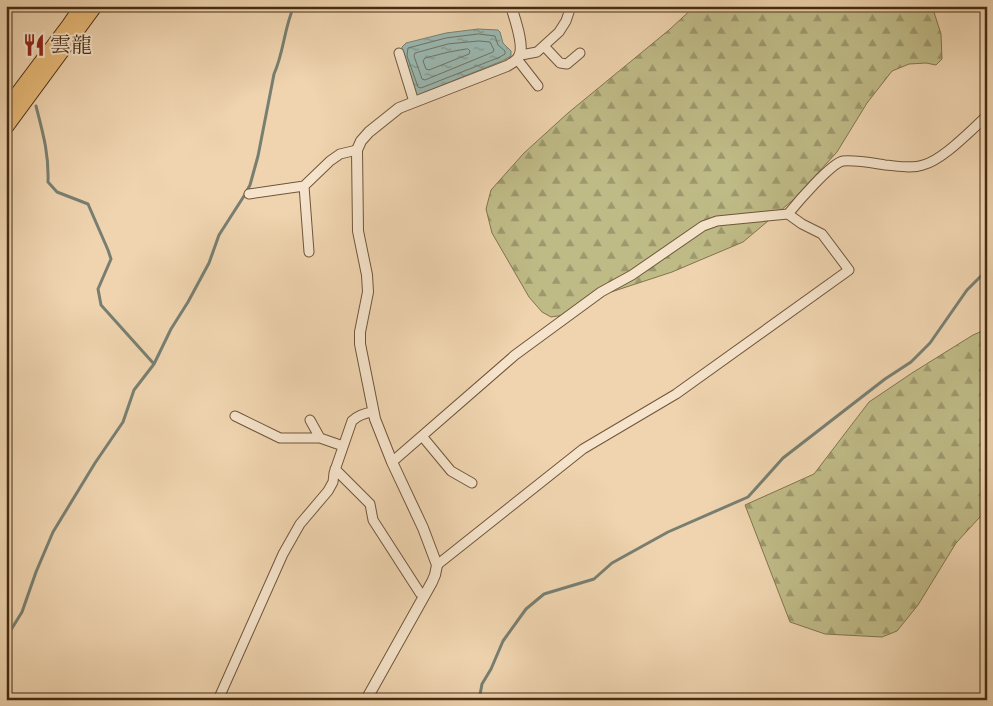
<svg xmlns="http://www.w3.org/2000/svg" width="993" height="706" viewBox="0 0 993 706" font-family="Cardo,'Noto Serif JP',serif">
	<defs>
		<pattern id="forest-firs" width="22" height="20" patternUnits="userSpaceOnUse" patternTransform="scale(1.25)"><rect width="22" height="20" fill="#bfbb87"/><path d="M5 1l3.5 6h-7zM16 11l3.5 6h-7z" fill="#9d986d"/></pattern>
		<pattern id="water-ripples" width="26" height="14" patternUnits="userSpaceOnUse" patternTransform="scale(1.25)"><rect width="26" height="14" fill="#9ab7b0"/><path d="M2 4q2-2 4 0t4 0M15 11q2-2 4 0t4 0" fill="none" stroke="#7f958e"/></pattern>
	</defs>
	<rect width="100%" height="100%" fill="#efd4af"/>
	<filter id="stains"><feTurbulence type="fractalNoise" baseFrequency=".004" numOctaves="4"/><feColorMatrix values="0 0 0 0 .2 0 0 0 0 .09 0 0 0 0 .02 0 0 0 .5 -.17"/></filter>
	<radialGradient id="worn" r=".72"><stop offset=".6" stop-color="#630" stop-opacity="0"/><stop offset="1" stop-color="#630" stop-opacity=".3"/></radialGradient>
	<path fill="url(#forest-firs)" stroke="#82744c" d="M695 6H932L941 34 942 59 936 65 926 63 909 64 892 71 867 103 837 152 793 200 743 242 672 272 605 294 564 315 551 317 542 312 529 297 492 233 486 209 491 190 524 153 568 113 669 30Z
		M987 329V512L979 518 956 543 918 605 897 631 882 637 825 634 790 622 745 505 814 474 869 402 912 373 973 335Z"/>
	<path fill="url(#water-ripples)" stroke="#787f71" d="M478 29 498 30 500 32 503 43 511 51V56L502 61 415 96 402 56V47L406 43 446 33Z"/>
	<g fill="none" stroke-linecap="round" stroke-linejoin="round">
		<path stroke="#707261" stroke-width="1" d="M479 34 495 36 498 45 505 51V54L500 57 421 88 418 87 407 56 408 48 446 38Z
			M479 41 490 42 494 50 493 52 425 80 422 79 414 56 415 53 448 44Z
			M468 49 470 51 469 54 429 70 426 69 423 61 425 58 449 52Z"/>
		<path stroke="#787f71" stroke-width="3" d="M65 9 66 6
			M36 106C43 133 49 154 48 182L57 192 88 204 108 250 111 259 98 289 101 305 154 364
			M6 638 22 612 36 572 53 532 95 463 123 422 134 390 154 364 171 329 188 302 209 263 219 235 244 196 250 185 258 156 274 74C284 52 284 28 294 6
			M479 700 482 684 491 669 503 641 526 609 544 594 594 579 612 563 668 532 748 497 783 458 885 379 911 362 930 343 967 290 987 270"/>
		<defs>
			<path id="minor" d="M544 46 560 63 567 64 580 53
				M399 53 414 102
				M521 55 537 52 559 32 566 21 571 6
				M517 59 538 86
				M249 194 304 186
				M788 214C797 203 831 163 843 161 857 160 872 163 885 165 898 166 911 169 923 165 943 160 971 130 987 116
				M309 252 304 186 330 161 340 154 357 150
				M235 416 280 438H320
				M310 420 320 438 343 446
				M422 436 451 471 472 483
				M392 462 515 355 601 292 632 275 703 226 717 221 788 214 802 224 822 234 849 270 676 394 583 449 437 565
				M335 469 370 504 373 520 420 593 424 596
				M218 700 283 554 300 524 328 491 333 482 334 473 352 421C358 415 365 413 373 412"/>
			<path id="tertiary" d="M366 700 432 582 435 575 437 565 423 528 392 462 375 419 360 344V332L368 292 367 275 358 231 357 150 361 141 369 132 399 108 507 66C512 63 517 61 519 56 525 46 514 17 511 6"/>
			<path id="trunk" d="M6 109 69 25 82 6
				M6 127 95 6"/>
		</defs>
		<use href="#minor" stroke="#705639" stroke-width="11"/>
		<use href="#tertiary" stroke="#705639" stroke-width="12"/>
		<use href="#trunk" stroke="#452c12" stroke-width="16"/>
		<use href="#minor" stroke="#f5e3cb" stroke-width="9"/>
		<use href="#tertiary" stroke="#f5e3cb" stroke-width="10"/>
		<use href="#trunk" stroke="#e8ba78" stroke-width="14"/>
	</g>
	<defs>
		<symbol id="restaurant-bare" viewBox="-9 -9 18 18"><path d="M-5-6h1v4h1v-4h1v4h1v-4h1v5L-1.5 .5V6h-2V.5L-5-1ZM5-6V6H3V1.5H1.5Q1.5-4 5-6Z" fill="#8f2418" stroke="#f5e3cb" stroke-width="2.5" paint-order="stroke"/></symbol>
	</defs>
	<g fill-rule="evenodd">
		<use href="#restaurant-bare" x="18" y="29" width="32" height="32"/>
	</g>
	<g text-anchor="middle" stroke-width="4" stroke-linejoin="round" paint-order="stroke">
		<g font-size="21" fill="#452c12" stroke="#f5e3cb" text-anchor="start">
			<text x="50" y="52">雲龍</text>
		</g>
	</g>
	<rect width="993" height="706" fill="none" stroke="#efd4af" stroke-width="25"/>
	<rect x="8" y="8" width="978" height="691" fill="none" stroke="#452c12" stroke-width="2.5"/>
	<rect x="12" y="12" width="968" height="681" fill="none" stroke="#452c12"/>
	<rect width="100%" height="100%" filter="url(#stains)"/>
	<rect width="100%" height="100%" fill="url(#worn)"/>
</svg>
